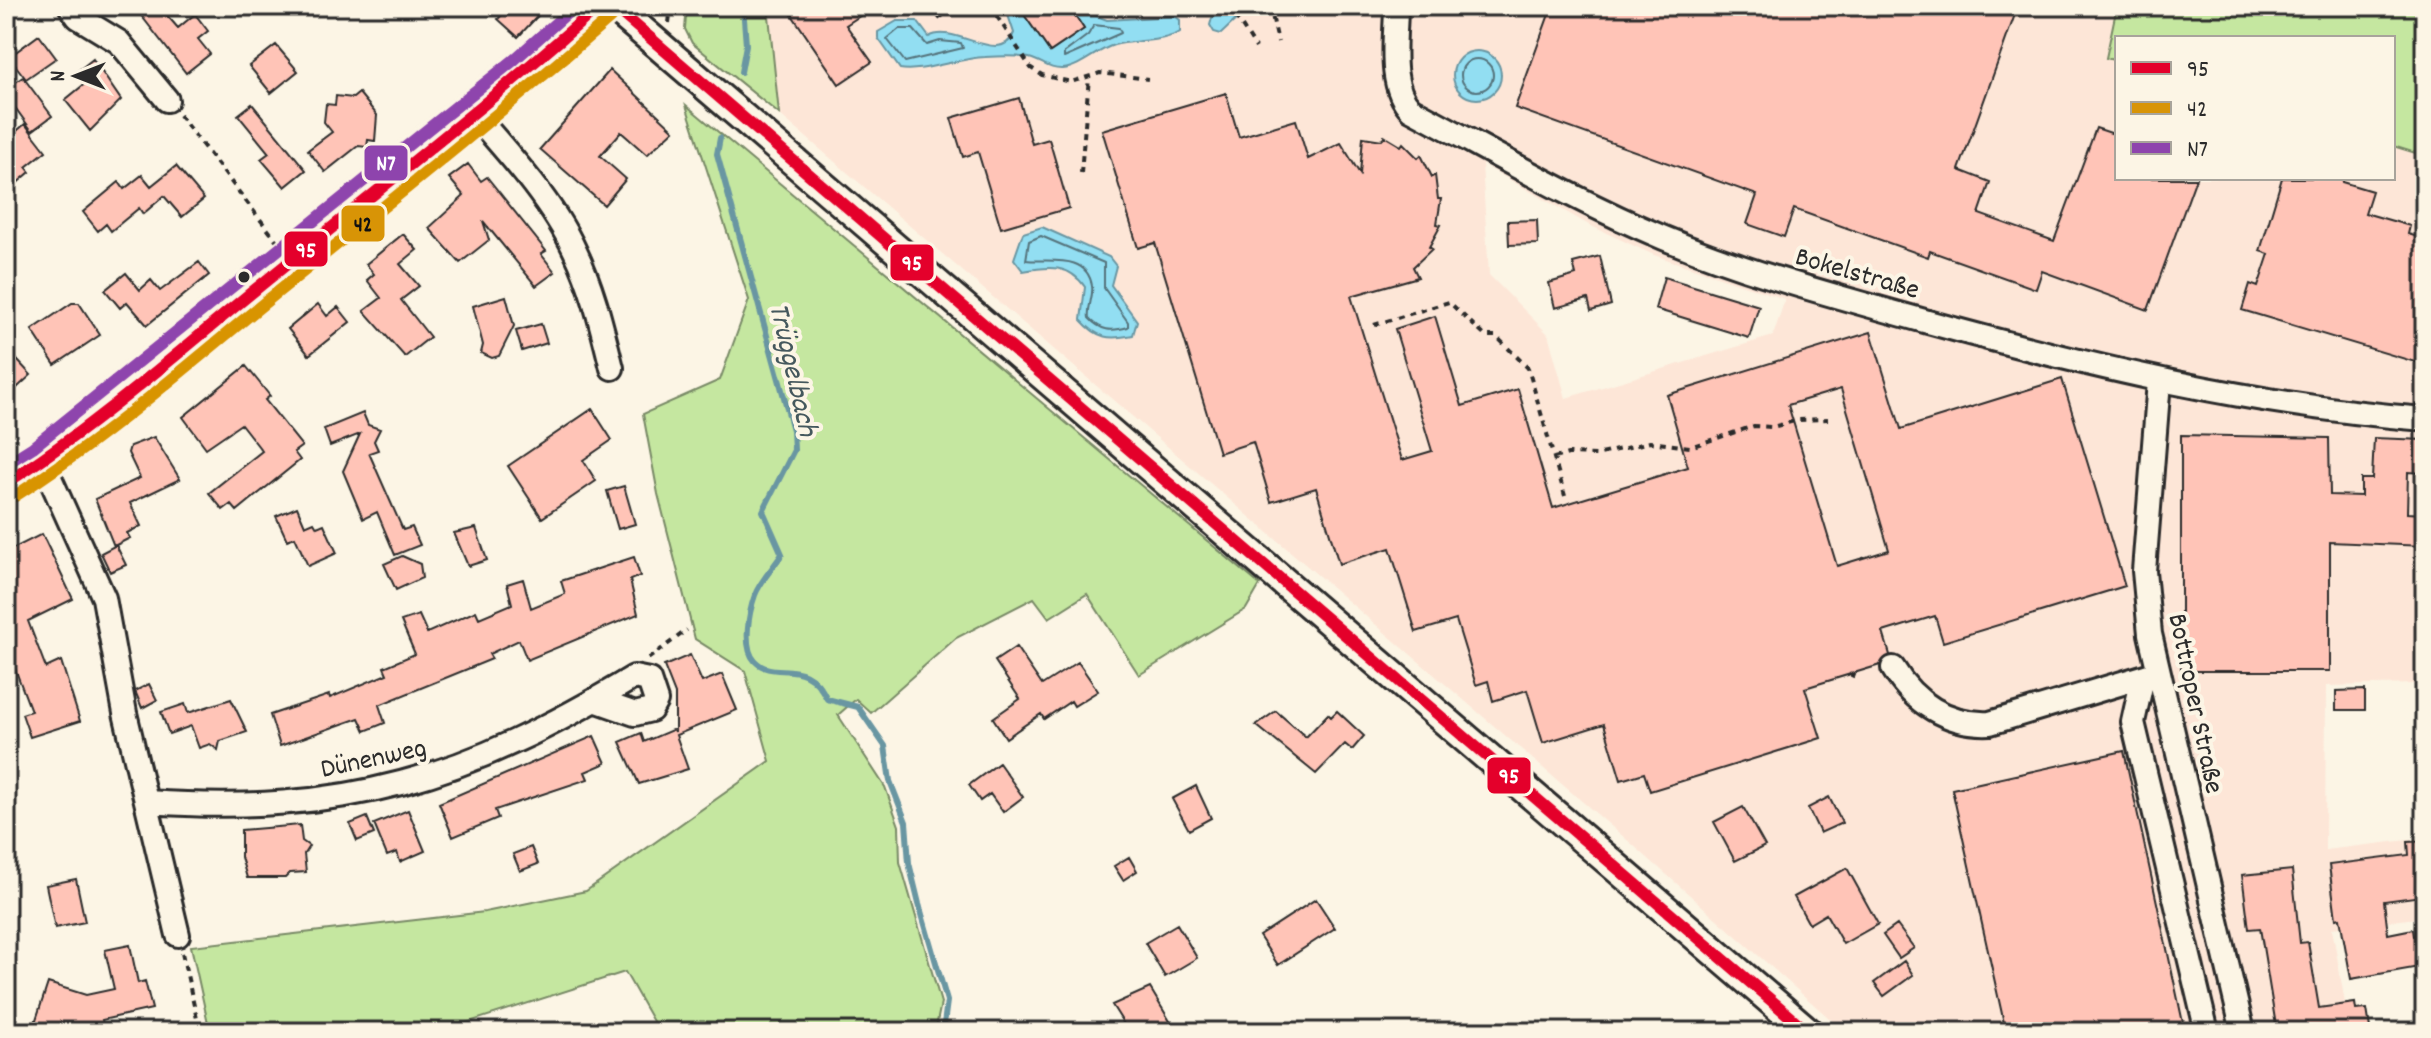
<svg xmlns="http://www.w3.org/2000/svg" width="2431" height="1038" viewBox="0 0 2431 1038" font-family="Dekko,sans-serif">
	<rect width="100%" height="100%" fill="#fcf5e5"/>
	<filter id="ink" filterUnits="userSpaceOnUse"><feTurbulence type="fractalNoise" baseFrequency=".0125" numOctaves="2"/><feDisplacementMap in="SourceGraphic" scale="16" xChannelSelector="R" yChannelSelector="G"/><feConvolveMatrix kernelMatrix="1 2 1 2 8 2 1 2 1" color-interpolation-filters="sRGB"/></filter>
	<g filter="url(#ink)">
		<path fill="#fde6d7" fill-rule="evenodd" d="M768 6H2117L2106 57 2117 61V178H2393V146L2425 156V626L2418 684 2326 686 2325 850 2425 838V917L2332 928 2350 1032H1845L1633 845 779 114ZM1482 164 1589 225 1654 255 1785 299 1773 336 1566 398 1548 334 1489 275Z"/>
		<path fill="#c5e7a0" stroke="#788966" stroke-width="2" d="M687 6H768L779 114 692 43 685 29Z
			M2117 6H2425V156L2393 146V38H2117V61L2106 58Z
			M686 105 1260 585 1246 609 1139 675 1087 594 1049 618 1034 598 956 638 871 713 856 699 838 715 885 787 899 826 900 862 941 1003 935 1032H659L625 972 438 1032H210L191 946 485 912 586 891 770 761 745 671 695 639 658 494 643 414 720 380 749 300Z"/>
		<path fill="#92def2" stroke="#6996a2" stroke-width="2" d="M1005 6H1018L1050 52 1084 29 1075 15 1084 11 1107 20 1175 16 1180 20V32C1165 42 1133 40 1114 45 1097 50 1081 67 1063 69 1049 70 1042 61 1029 58 1015 55 999 56 985 57 959 58 922 73 900 69L878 38V32L897 21H917L929 37C955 22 1000 67 1014 33Z
			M1235 6H1258L1251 14 1241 15 1221 34 1214 32 1210 25 1212 18Z
			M1453 75a24 24 0 1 1 48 0a24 24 0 1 1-48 0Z
			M1042 227 1109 257 1116 266 1111 285 1137 321 1133 335C1109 340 1098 339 1081 320L1085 287C1069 264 1049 266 1023 271L1014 259 1023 233Z"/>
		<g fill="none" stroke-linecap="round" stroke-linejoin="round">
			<path stroke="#54737b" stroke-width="2" d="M1094 25 1119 28 1121 33 1064 58V53L1088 35Z
				M899 29H913L927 45 940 41 961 43 963 48 905 62 887 39Z
				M1461 75a16 16 0 1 1 32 0a16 16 0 1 1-32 0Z
				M1041 236 1104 263V288L1128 322V327C1111 332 1101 331 1089 318 1087 307 1094 296 1092 286 1087 252 1047 263 1026 260L1029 241Z"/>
			<path stroke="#6996a2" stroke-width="6" d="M741 72 746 45 743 6
				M720 138 717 154 793 430 794 450 763 511 782 554C774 567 760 581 755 595 749 612 742 647 755 661 775 682 805 653 827 699L858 707 885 746 890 781 906 822 909 863 919 904 947 1001 943 1032"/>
		</g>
		<path fill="#ffc4b7" stroke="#2b2b2b" stroke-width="2" fill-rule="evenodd" d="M150 6H159L178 28 195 14 208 31 198 39 210 54 186 73 140 14Z
			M510 6H547L518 37 498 19Z
			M786 6H875L846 25 872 62 839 84Z
			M1018 6H1069L1084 29 1050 52Z
			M1552 6H2018L1959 170 1990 182 1979 214 2054 241 2096 128 2117 135V178H2196L2148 310 2042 271 2036 289 1930 251 1928 257 1794 209 1784 237 1747 224 1757 195 1515 108Z
			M39 35 56 58 26 79 9 57Z
			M276 45 298 71 271 93 249 66Z
			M93 59 121 100 90 131 65 100 87 82 78 71Z
			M610 70 674 130 647 155 621 132 600 156 626 179 604 205 540 149Z
			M23 77 52 116 32 131 6 95V89Z
			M359 93 377 115 375 141 368 140 367 147 358 146 325 172 308 150 332 132 324 122 326 104 335 105 336 96 353 98Z
			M1226 93 1239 137 1296 120 1308 159 1341 143 1360 174 1363 137 1382 140 1384 136 1401 146 1403 143 1418 158 1421 155 1432 177 1435 175 1438 199H1441L1437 224 1441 225 1429 247 1432 249 1413 267 1418 277 1351 296 1402 460 1432 451 1395 329 1435 316 1462 406 1518 389 1553 508 1688 467 1667 395 1871 332 1901 429 2062 379 2125 586 1943 642 1935 616 1883 632 1890 655 1880 665 1805 688 1821 738 1650 791 1644 773 1621 780 1604 724 1543 743 1527 690 1493 701 1488 681 1476 685 1456 620 1416 632 1390 548 1339 564 1316 488 1271 502 1253 442 1219 453 1155 243 1138 248 1102 130ZM1841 389 1889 550 1837 566 1788 405Z
			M1019 98 1032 144 1049 139 1069 208 1001 228 978 152 963 157 951 118Z
			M252 104 306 170 285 187 261 159 269 153 238 115Z
			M25 124 46 151 26 167 30 172 16 184 6 171V140Z
			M468 164 481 181 487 177 546 251 541 254 555 272 536 286 483 221 489 240 460 263 429 228 464 196 449 178Z
			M176 166 204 199 182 217 164 196 143 214 139 208 111 231 106 224 98 231 83 212 119 182 124 189 142 175 151 186Z
			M2282 178H2343L2342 182 2372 191 2365 213 2410 226 2408 234 2425 239V312L2418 335 2425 337V365L2242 310 2250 284 2258 287 2269 254 2260 251Z
			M1537 220 1538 244 1509 245 1508 221Z
			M403 234 417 250 400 264 419 286 401 300 430 337 405 357 364 311 381 298 367 280 374 274 366 264Z
			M1600 256 1611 305 1591 311 1588 299 1555 308 1549 283 1576 275 1573 263Z
			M199 262 209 275 147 325 127 302 120 308 105 290 126 273 140 290 151 280 160 291Z
			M1664 277 1759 306 1749 338 1655 309Z
			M506 296 514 326 499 356 492 358 481 353 483 345 473 306Z
			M72 303H79L100 335 55 365 32 330Z
			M318 304 327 316 338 307 350 322 309 355 288 329Z
			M541 324 547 343 522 351 516 331Z
			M6 348 31 375 6 398Z
			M246 366 270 396 265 400 302 446 294 452 300 460 237 511 231 504 223 510 209 493 262 451 241 424 206 448 183 417Z
			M592 409 612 440 583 460 596 481 542 518 508 466Z
			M363 413 368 425 380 429 374 441 378 450 369 453 403 530 412 527 420 545 395 555 377 512 363 519 343 471 360 434 330 446 324 429Z
			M2181 435 2329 438 2330 495 2361 496V479H2372L2374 438 2425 440V473L2408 472 2407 513 2425 514V546L2330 542V671H2181Z
			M154 437 180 479 130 503 141 526 127 533 130 538 114 546 95 499 140 478 128 453 130 446Z
			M624 486 635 524 618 529 607 491Z
			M297 507 305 526 314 522 317 527 324 524 337 553 308 566 295 537 287 540 276 516Z
			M476 528 487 560 468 566 454 533Z
			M42 534 73 599 28 621 46 668 61 661 80 721 30 737 22 714 31 711 6 645V552Z
			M116 545 126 565 110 572 101 553Z
			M402 556 420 564 422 578 396 590 384 564Z
			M634 557 640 576 630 580 638 614 527 660 519 640 489 654 492 659 379 705 385 723 365 731 359 718 280 746 270 715 329 695 330 698 387 674 384 667 415 654 401 621 419 615 427 633 476 611 479 618 512 604 507 584 523 579 531 608 565 594 561 581Z
			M1016 647 1042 685 1078 662 1098 691 1074 706 1071 701 1044 719 1041 714 1006 738 993 718 1020 699 995 661Z
			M690 655 702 682 722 674 737 710 676 735 688 769 639 784 620 742 641 733 644 742 674 729 675 732V694L664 666Z
			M149 684 157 700 142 708 135 691Z
			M2365 690V710H2336V691Z
			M231 699 247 732 220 741 218 750 210 744 199 748 191 726 169 734 161 712 185 704 188 713Z
			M1276 711 1306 737 1328 714 1331 717 1337 711 1364 736 1352 750 1345 744 1316 774 1256 725Z
			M594 736 606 763 585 772 588 779 495 810 498 818 453 837 439 803Z
			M2124 751 2185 1032H2006L1952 789Z
			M999 763 1023 797 1003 812 990 794 980 801 969 785Z
			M1196 786 1211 818 1189 830 1172 799Z
			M1829 797 1842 823 1820 833 1808 808Z
			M1743 807 1765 846 1735 861 1714 822Z
			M408 810 425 851 400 862 397 852 387 856 374 824Z
			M367 817 374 834 357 841 350 824Z
			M300 825 302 841 309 846 304 854 306 872 290 873 285 878H247L241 857V830Z
			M2425 841V861L2417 862 2422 896 2384 901 2388 934 2413 929 2414 936 2425 935V966L2351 979 2340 918 2336 919 2329 865 2409 855 2408 842Z
			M531 847 538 864 520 871 513 854Z
			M1129 857 1137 871 1123 880 1114 866Z
			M1847 868 1878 924 1843 944 1826 914 1809 924 1794 897Z
			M2292 870 2300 943 2308 942 2319 1008 2355 1003 2356 1010 2367 1009 2370 1028 2346 1032H2277L2260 928 2249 929 2242 875Z
			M76 879 85 922 55 928 46 885Z
			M1316 899 1335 928 1278 965 1259 936Z
			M1177 924 1197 958 1165 977 1145 943Z
			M1897 925 1914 948 1899 958 1883 935Z
			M130 945 138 983 145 981 152 1009 102 1020 104 1029 93 1032H32L48 983 86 995 114 989 105 950Z
			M1904 961 1913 975 1884 996 1874 983Z
			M1150 988 1171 1023 1156 1032H1129L1112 1005Z"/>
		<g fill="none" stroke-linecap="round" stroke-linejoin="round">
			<defs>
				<path id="minor" d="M70 6 78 17 119 42 167 100
					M1396 6C1396 37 1387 86 1411 109 1494 153 1577 202 1664 238 1750 274 1839 297 1928 322 2092 367 2255 406 2425 419
					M473 113C509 154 552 201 575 251 593 288 602 328 612 368
					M2159 381 2144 571 2150 634 2243 1032
					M42 460 104 598 125 713 178 935
					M1893 668C1914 703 1948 725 1990 723L2152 674
					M2143 677 2133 722 2207 1032
					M148 802C345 816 467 778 634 677L649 680 656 701 651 710 635 714 595 700"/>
				<path id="major" d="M613 6 1808 1032
					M6 483 42 460 239 303 524 72 599 6"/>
			</defs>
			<use href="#minor" stroke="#2b2b2b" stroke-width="28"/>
			<use href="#major" stroke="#2b2b2b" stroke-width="34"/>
			<path stroke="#2b2b2b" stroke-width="4" stroke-dasharray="6 6" stroke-linecap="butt" d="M990 6 1031 68 1042 75 1071 82 1100 73 1148 79
				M1229 6 1256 48
				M1270 6 1278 42
				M938 19 956 6
				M669 23 671 6
				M179 115 277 241
				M1081 173 1089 77
				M1374 325 1449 302 1485 336H1496L1528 368 1565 496
				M1554 458 1568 454 1596 455 1650 442 1690 447 1754 426 1772 427 1799 420 1828 419
				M648 659 687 630
				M1849 674 1858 678
				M182 953 200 1032"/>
			<use href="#minor" stroke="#fcf5e5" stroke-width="22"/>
			<use href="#major" stroke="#fcf5e5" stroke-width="28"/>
			<defs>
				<path id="bus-1" d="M613 6 1808 1032
					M6 483C94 427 175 355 256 289 371 196 488 104 599 6"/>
				<path id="bus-2" d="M15 496C104 439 186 367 268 300 383 207 499 115 610 18"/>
				<path id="bus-3" d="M6 464 33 447 514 60 575 6"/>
			</defs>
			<use href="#bus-1" stroke="#fcf5e5" stroke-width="18"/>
			<use href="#bus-2" stroke="#fcf5e5" stroke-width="18"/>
			<use href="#bus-3" stroke="#fcf5e5" stroke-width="18"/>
			<use href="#bus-1" stroke="#e4002b" stroke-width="12"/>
			<use href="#bus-2" stroke="#d89406" stroke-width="12"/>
			<use href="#bus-3" stroke="#8e44ad" stroke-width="12"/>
		</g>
	</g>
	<circle fill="#2b2b2b" stroke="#fcf5e5" stroke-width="3" cx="244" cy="277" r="7"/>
	<g text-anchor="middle" stroke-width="8" stroke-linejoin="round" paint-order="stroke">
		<g font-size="28" fill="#2b2b2b" stroke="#fcf5e5">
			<text transform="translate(1858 271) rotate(16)" y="10">Bokelstraße</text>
			<text transform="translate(2198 703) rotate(78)" y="10">Bottroper Straße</text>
			<text transform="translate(373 756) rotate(-12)" y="10">Dünenweg</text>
		</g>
		<g font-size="30" font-style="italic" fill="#45585d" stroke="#fcf5e5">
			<text transform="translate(795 369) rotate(77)" y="10">Trüggelbach</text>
		</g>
	</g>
	<g stroke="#fcf5e5" stroke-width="3">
		<rect x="363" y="144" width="46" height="38" rx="8" fill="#8e44ad"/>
		<rect x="340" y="204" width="46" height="39" rx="8" fill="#d89406"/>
		<rect x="283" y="230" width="46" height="38" rx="8" fill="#e4002b"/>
		<rect x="889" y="243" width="46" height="39" rx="8" fill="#e4002b"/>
		<rect x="1486" y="756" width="46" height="39" rx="8" fill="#e4002b"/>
	</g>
	<g font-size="22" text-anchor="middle" font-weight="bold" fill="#fff">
		<text x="386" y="170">N7</text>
		<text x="306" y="257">95</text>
		<text x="912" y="270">95</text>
		<text x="1509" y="783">95</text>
	</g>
	<g font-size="22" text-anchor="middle" font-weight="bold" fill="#111">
		<text x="363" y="231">42</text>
	</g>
	<rect width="2431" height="1038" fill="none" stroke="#fcf5e5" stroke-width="32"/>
	<rect x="16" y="16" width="2399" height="1006" fill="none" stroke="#2b2b2b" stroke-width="3" filter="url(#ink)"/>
	<rect x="2115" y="36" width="280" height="144" fill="#fcf5e5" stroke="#a8a49b" stroke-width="2"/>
	<rect x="2131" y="62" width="40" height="12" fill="#e4002b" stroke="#a8a49b" stroke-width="2"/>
	<text x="2187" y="76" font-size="24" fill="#2b2b2b">95</text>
	<rect x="2131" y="102" width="40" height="12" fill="#d89406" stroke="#a8a49b" stroke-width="2"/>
	<text x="2187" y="116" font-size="24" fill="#2b2b2b">42</text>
	<rect x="2131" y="142" width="40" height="12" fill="#8e44ad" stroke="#a8a49b" stroke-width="2"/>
	<text x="2187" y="156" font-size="24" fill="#2b2b2b">N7</text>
	<g transform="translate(76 76) rotate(270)" stroke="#fcf5e5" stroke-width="6" paint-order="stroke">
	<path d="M0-6L14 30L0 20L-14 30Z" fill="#2b2b2b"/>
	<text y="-12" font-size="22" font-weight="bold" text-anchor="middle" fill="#2b2b2b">N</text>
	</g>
</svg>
